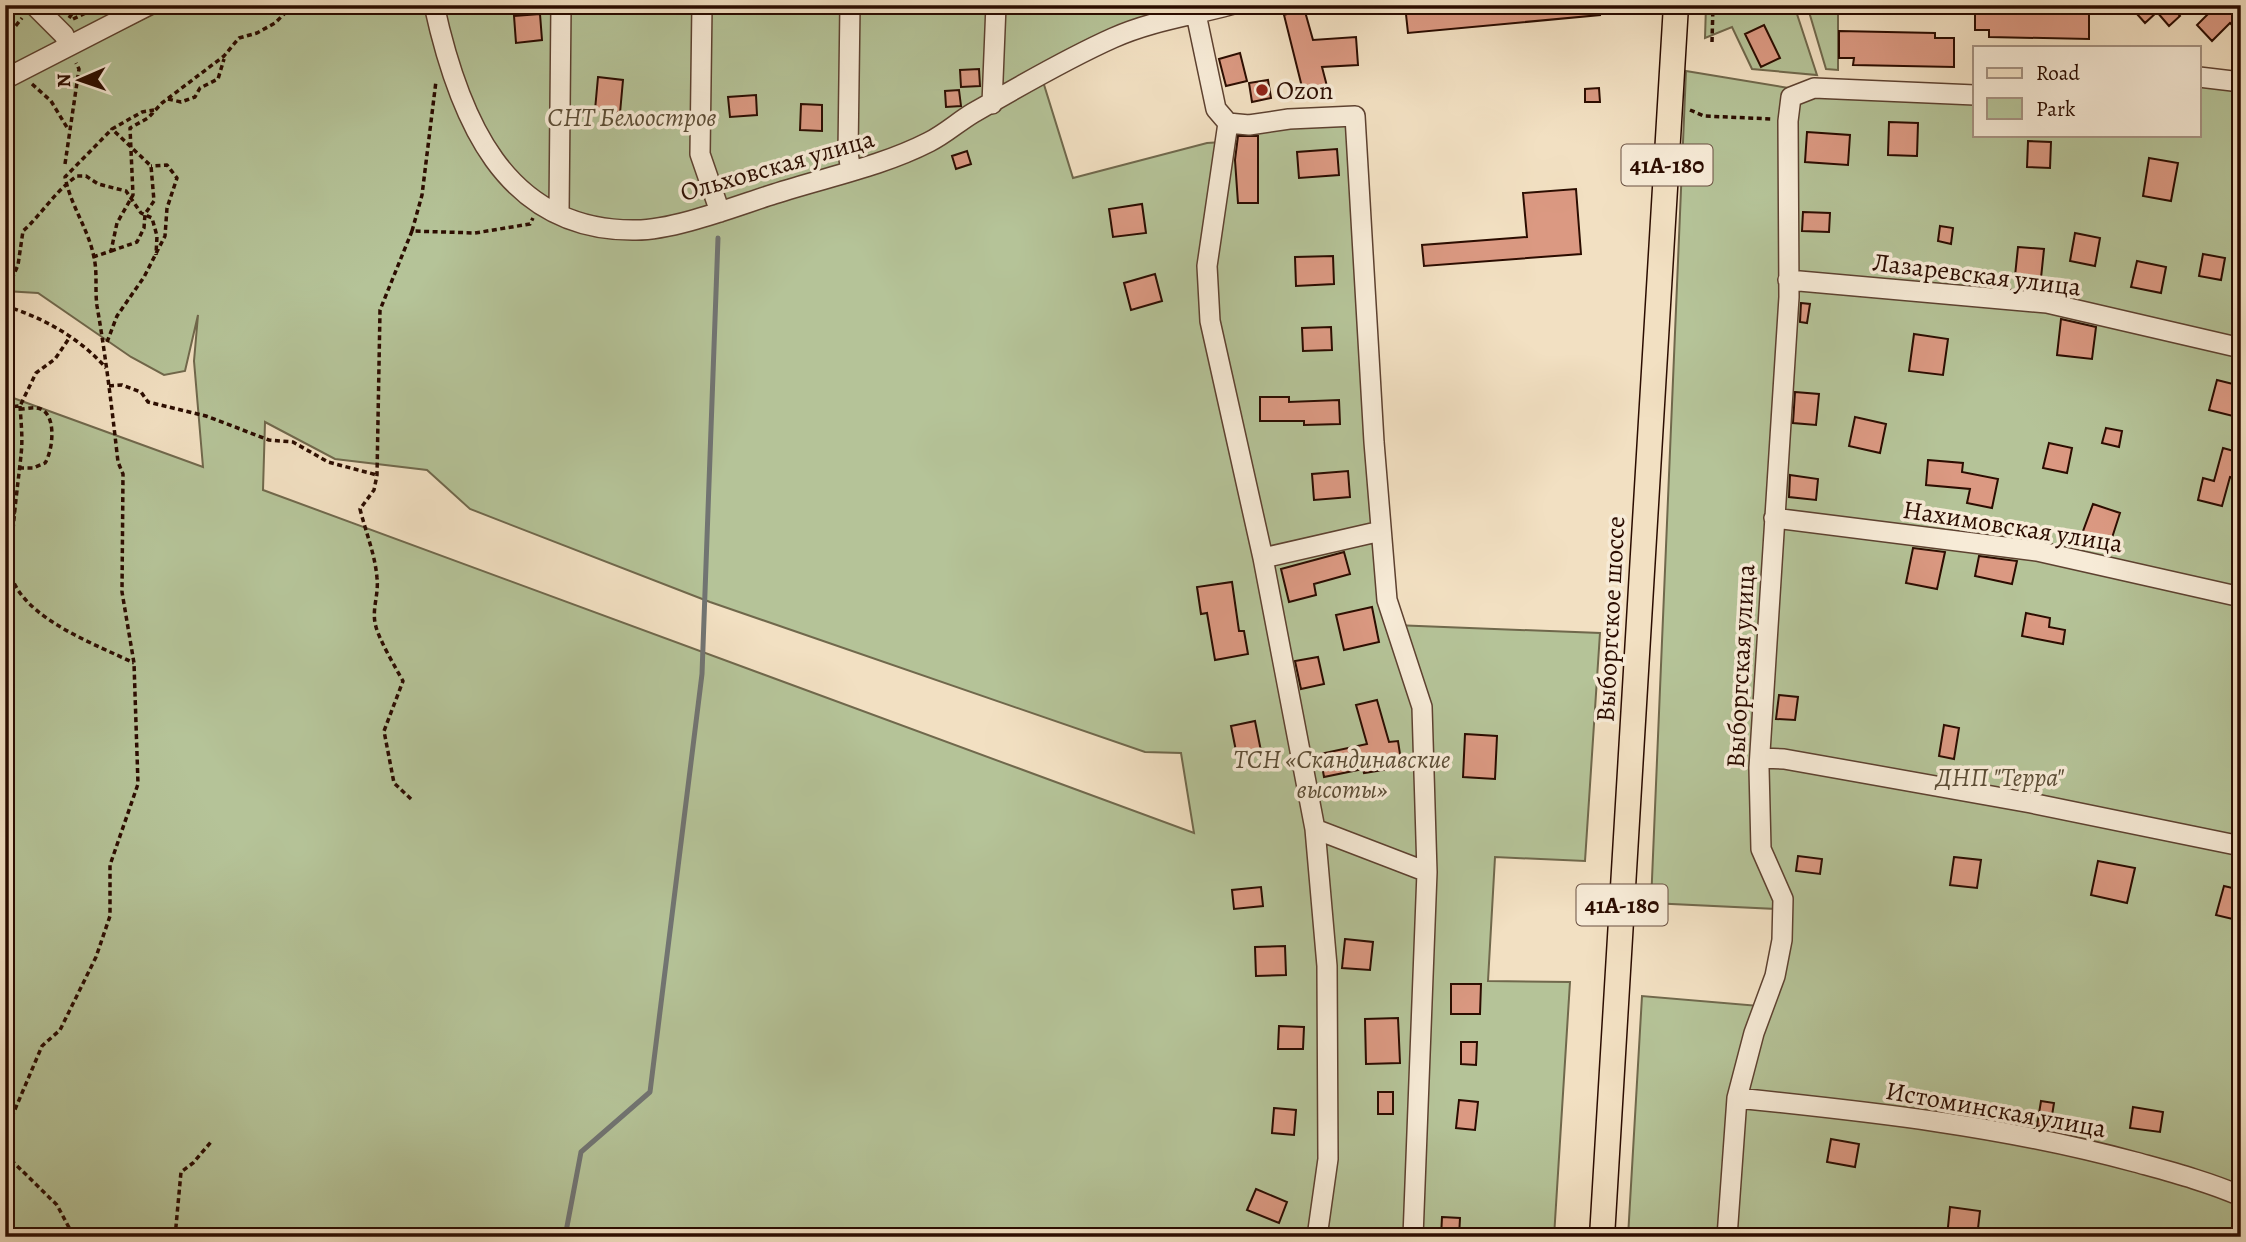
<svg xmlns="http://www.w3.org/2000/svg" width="2246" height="1242" viewBox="0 0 2246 1242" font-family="Alegreya,serif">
	<rect width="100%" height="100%" fill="#f2e0c2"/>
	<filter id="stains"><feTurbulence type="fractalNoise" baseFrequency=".00286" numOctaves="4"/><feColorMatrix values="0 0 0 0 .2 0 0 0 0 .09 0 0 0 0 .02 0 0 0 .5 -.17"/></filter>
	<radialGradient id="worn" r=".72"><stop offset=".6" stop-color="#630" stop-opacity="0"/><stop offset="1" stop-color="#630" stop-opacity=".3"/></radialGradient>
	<path fill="#b5c398" stroke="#70684c" stroke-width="2" fill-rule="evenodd" d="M5 5H135L5 71Z
		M172 5H1169L1172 13 1041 75 1073 178 1207 143 1238 141 1289 119 1355 116 1394 625 1600 633 1585 861 1495 857 1488 981 1570 982 1554 1237H5V395L203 467 194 361 198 315 185 371 164 375 131 357 38 293 5 291V87ZM265 422 335 459 427 470 470 509 710 602 1145 752 1181 753 1194 833 263 490Z
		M1706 5H1794L1817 75 1752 69 1732 27 1705 38Z
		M1807 5H1844L1838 11V70L1826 69Z
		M1686 71 1807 91 1975 95V135H2199V77L2241 82V1237H1628L1642 996 1759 1006 1766 999 1776 909 1651 903Z"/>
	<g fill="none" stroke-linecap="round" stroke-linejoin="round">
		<path stroke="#717472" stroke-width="5" d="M565 1237 581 1152 650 1092 702 674 718 238"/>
	</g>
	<path fill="#db9982" stroke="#2b0c00" stroke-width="2" d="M1405 5H1599L1600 15 1408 33Z
		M1975 5H2071V10H2089V39L1989 37V30H1975Z
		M2129 5H2171L2180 16 2169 26 2157 12 2145 23Z
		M2217 5H2241V34L2230 23 2212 41 2197 25Z
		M1304 8 1313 40 1356 37 1358 65 1322 67 1328 90 1304 95 1284 15Z
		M540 14 542 40 516 43 514 16Z
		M1764 25 1780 58 1761 67 1745 34Z
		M1839 31 1935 33V38H1954V67L1853 65 1854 58H1839Z
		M1240 53 1247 81 1226 86 1219 59Z
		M979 69 980 86 961 87 960 70Z
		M598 77 623 80 620 113 595 110Z
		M1268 80 1271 98 1252 102 1249 83Z
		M1599 88 1600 102H1585V89Z
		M959 90 961 106 946 107 945 91Z
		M756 95 757 115 730 117 728 97Z
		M801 104 822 105V131L800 130Z
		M1889 122 1918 123 1917 156 1888 155Z
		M1807 132 1850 135 1848 165 1805 162Z
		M1238 136H1258V203H1238L1235 160Z
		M2028 141 2051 142 2050 168 2027 167Z
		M1337 149 1339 175 1299 178 1297 152Z
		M967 151 971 164 956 169 952 156Z
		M2149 158 2178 163 2171 201 2143 196Z
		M1576 189 1581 254 1424 266 1422 245 1527 237 1523 193Z
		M1142 204 1146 233 1113 237 1109 209Z
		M1803 212 1830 213 1829 232 1802 231Z
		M1940 226 1953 228 1951 244 1938 241Z
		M2075 233 2100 238 2095 266 2070 261Z
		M2018 247 2044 249 2041 278 2015 276Z
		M2203 254 2225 258 2221 280 2199 276Z
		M1333 256 1334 284 1296 286 1295 257Z
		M2137 261 2166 267 2161 293 2131 287Z
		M1155 274 1162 301 1131 310 1124 283Z
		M1801 303 1810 304 1807 323 1800 322Z
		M2061 319 2096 327 2092 359 2057 355Z
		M1331 327 1332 350 1303 351 1302 328Z
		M1914 334 1948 339 1943 375 1909 371Z
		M2217 380 2241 386V418L2209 410Z
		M1795 392 1819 394 1816 425 1793 423Z
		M1260 397H1289V402L1339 400 1340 424 1304 425V421H1260Z
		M1855 417 1886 424 1880 453 1849 446Z
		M2106 428 2122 431 2119 447 2102 443Z
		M2049 443 2072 448 2067 473 2043 468Z
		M2223 448 2241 453V480L2230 477 2222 506 2198 500 2203 478 2214 481Z
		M1928 460 1963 463 1962 472 1998 479 1992 508 1967 503 1970 489 1926 485Z
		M1348 471 1350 497 1314 500 1312 474Z
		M1790 475 1818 479 1816 500 1789 497Z
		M2093 504 2120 513 2110 544 2082 534Z
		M1913 548 1945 552 1937 589 1906 583Z
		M1344 552 1350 574 1314 584 1316 595 1289 602 1281 569Z
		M1979 556 2017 561 2012 584 1975 576Z
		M1232 582 1239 631H1244L1248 654 1215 660 1207 613 1201 614 1197 587Z
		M1372 607 1379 642 1344 650 1336 615Z
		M2026 613 2050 618 2049 627 2065 630 2063 644 2022 636Z
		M1318 657 1324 684 1301 689 1295 661Z
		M1779 695 1798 697 1795 720 1776 719Z
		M1377 700 1389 742 1398 741 1402 767 1364 773 1363 769 1324 777 1320 754 1367 744 1356 705Z
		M1255 721 1261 751 1237 756 1231 726Z
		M1944 725 1959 728 1954 759 1939 756Z
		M1465 734 1497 736 1495 779 1463 777Z
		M1798 856 1822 859 1820 874 1796 871Z
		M1954 857 1981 860 1977 888 1950 885Z
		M2098 861 2135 868 2127 903 2091 895Z
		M2224 886 2241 890V921L2216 915Z
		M1261 887 1263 906 1234 909 1232 890Z
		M1345 939 1373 942 1370 970 1342 968Z
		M1285 946 1286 975 1256 976 1255 947Z
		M1451 984H1481L1480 1014H1451Z
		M1398 1018 1400 1063 1366 1064 1365 1019Z
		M1279 1026 1304 1027 1303 1049H1278Z
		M1461 1042H1477L1476 1065 1461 1064Z
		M1378 1092H1393V1114H1378Z
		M1459 1100 1478 1102 1475 1130 1456 1128Z
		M2041 1101 2054 1103 2050 1128 2037 1126Z
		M2133 1107 2163 1112 2160 1132 2130 1128Z
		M1274 1108 1296 1110 1294 1135 1272 1133Z
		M1831 1139 1859 1144 1855 1167 1827 1162Z
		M1256 1189 1287 1202 1279 1223 1247 1210Z
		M1950 1207 1980 1211 1977 1237H1947Z
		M1442 1217 1460 1218 1459 1237H1441Z"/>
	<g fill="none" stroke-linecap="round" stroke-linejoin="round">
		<defs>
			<path id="minor" d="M34 5 64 35 68 45
				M434 5C458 115 503 232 636 230 675 230 736 206 774 194 826 177 880 167 929 142 945 134 958 122 973 113 1016 88 1068 58 1113 38 1151 21 1190 16 1230 5
				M702 5 700 154 720 212
				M850 5 848 153 851 171
				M1196 14 1216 109 1228 123 1249 125 1289 119 1355 116 1374 442 1387 600 1422 707 1427 872 1413 1237
				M2199 77 2241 82
				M5 79 149 5
				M992 104 996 5
				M1228 123 1207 266 1210 321 1263 558 1315 829 1327 966 1328 1159 1317 1237
				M559 213 561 5
				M1788 280 2047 303 2241 348
				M1774 518 2037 551 2241 597
				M1263 558 1381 531
				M1760 758 1784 759 2031 803 2241 846
				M1315 829 1427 872
				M1737 1098C1873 1112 2002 1126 2135 1162 2171 1172 2206 1181 2241 1196
				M1727 1237 1737 1098 1754 1033 1775 976 1782 940 1783 899 1761 849 1759 768 1789 297 1788 121 1791 97 1814 88 1975 95"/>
			<path id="major" d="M1602 1237 1676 5"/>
		</defs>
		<use href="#minor" stroke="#5d4130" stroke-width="22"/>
		<use href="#major" stroke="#2b0c00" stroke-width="27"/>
		<path stroke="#2b0c00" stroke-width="3.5" stroke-dasharray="5 3.5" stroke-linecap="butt" d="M1786 5 1789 13
			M69 18 78 5
			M73 19 102 5
			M5 39 22 18
			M1712 42 1713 5
			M32 84 51 101 68 129
			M168 99 181 102 195 97 200 88 218 79 224 59
			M1690 110 1704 116 1772 119
			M65 164 79 69 76 63
			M412 231 422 195 436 81
			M111 251 137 242 144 228 145 214 154 201 151 166 112 129 142 112 154 110
			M93 257 111 251 117 223 133 195 130 128 148 118 162 103 224 56 239 38 257 33 275 23 293 5
			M5 295 18 265 23 231C42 214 55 191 77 176H86L98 184 126 191 141 213 152 218 157 236 156 255
			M5 306C42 317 80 338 106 368
			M107 342 117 316 144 277 165 236 167 208 177 178 167 165 151 166
			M109 386 122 385 141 392 148 402 206 416 269 440 293 442 328 462 377 475
			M20 406C21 422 23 439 21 455 19 478 6 566 14 583 33 622 97 645 134 663
			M5 407 20 406 36 373 55 359 70 337
			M19 468H33L45 463C53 451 58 411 37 408 33 407 25 409 20 409
			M5 495 15 516
			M411 799 394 783 384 731 403 681C395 667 380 641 376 627 371 610 379 596 377 578 375 554 366 533 360 509L374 490 377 475 380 310 412 231 475 233 530 224 533 218
			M5 1133 42 1046 60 1030 96 957 110 916V865L138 784 134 663 122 592 123 474 118 462C112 409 106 358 97 306 95 292 97 277 95 263 90 230 72 210 65 177L112 129
			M5 1154 57 1205 74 1237
			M175 1237 181 1172 193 1163 211 1142"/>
		<use href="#minor" stroke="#f7ebd7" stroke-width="19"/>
		<use href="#major" stroke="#f2e0c2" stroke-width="24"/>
	</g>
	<circle fill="#8f2418" stroke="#f7ebd7" stroke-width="2.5" cx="1262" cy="90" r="7"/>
	<g text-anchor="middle" stroke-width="7" stroke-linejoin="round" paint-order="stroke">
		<g fill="#f7ebd7" stroke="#684f40" stroke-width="2">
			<rect x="1621.5" y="144.5" width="91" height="41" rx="5"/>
			<rect x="1576.5" y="884.5" width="91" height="41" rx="5"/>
		</g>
		<g font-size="24" font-weight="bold" fill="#2b0c00">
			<text x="1667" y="173">41А-180</text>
			<text x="1622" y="913">41А-180</text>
		</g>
		<g font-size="26" fill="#2b0c00" stroke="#f7ebd7" text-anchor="start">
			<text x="1276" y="99">Ozon</text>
		</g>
		<g font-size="26" font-style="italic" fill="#5b4c35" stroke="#f7ebd7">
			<text x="632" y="126">СНТ Белоостров</text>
			<text x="1342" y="768">ТСН «Скандинавские<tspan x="1342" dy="30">высоты»</tspan></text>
			<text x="2000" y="786">ДНП "Терра"</text>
		</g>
		<g font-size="26" fill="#2b0c00" stroke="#f7ebd7">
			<text transform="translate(777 165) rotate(-16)" y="9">Ольховская улица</text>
			<text transform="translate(1977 274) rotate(7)" y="9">Лазаревская улица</text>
			<text transform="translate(2013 526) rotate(9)" y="9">Нахимовская улица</text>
			<text transform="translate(1610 619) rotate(-87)" y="9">Выборгское шоссе</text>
			<text transform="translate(1740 666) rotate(-87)" y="9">Выборгская улица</text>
			<text transform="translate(1996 1109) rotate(10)" y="9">Истоминская улица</text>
		</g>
	</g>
	<rect width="2246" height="1242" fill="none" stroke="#f2e0c2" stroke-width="28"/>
	<rect x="7" y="7" width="2232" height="1228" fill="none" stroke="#2b0c00" stroke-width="3.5"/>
	<rect x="14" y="14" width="2218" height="1214" fill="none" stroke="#2b0c00" stroke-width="2"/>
	<rect x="1973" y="46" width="228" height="91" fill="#f7ebd7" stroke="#a59281" stroke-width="2"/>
	<rect x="1987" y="68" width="35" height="10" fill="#f2e0c2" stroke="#a59281" stroke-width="2"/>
	<text x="2036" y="80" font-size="21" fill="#2b0c00">Road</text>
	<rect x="1987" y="98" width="35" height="21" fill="#b5c398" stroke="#a59281" stroke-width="2"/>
	<text x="2036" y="116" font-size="21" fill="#2b0c00">Park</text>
	<g transform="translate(80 80) rotate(268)" stroke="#f7ebd7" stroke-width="5" paint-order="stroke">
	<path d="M0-5L12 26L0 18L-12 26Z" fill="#2b0c00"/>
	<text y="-10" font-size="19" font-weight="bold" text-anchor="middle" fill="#2b0c00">N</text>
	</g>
	<rect width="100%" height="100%" filter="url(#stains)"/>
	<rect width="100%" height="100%" fill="url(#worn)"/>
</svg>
